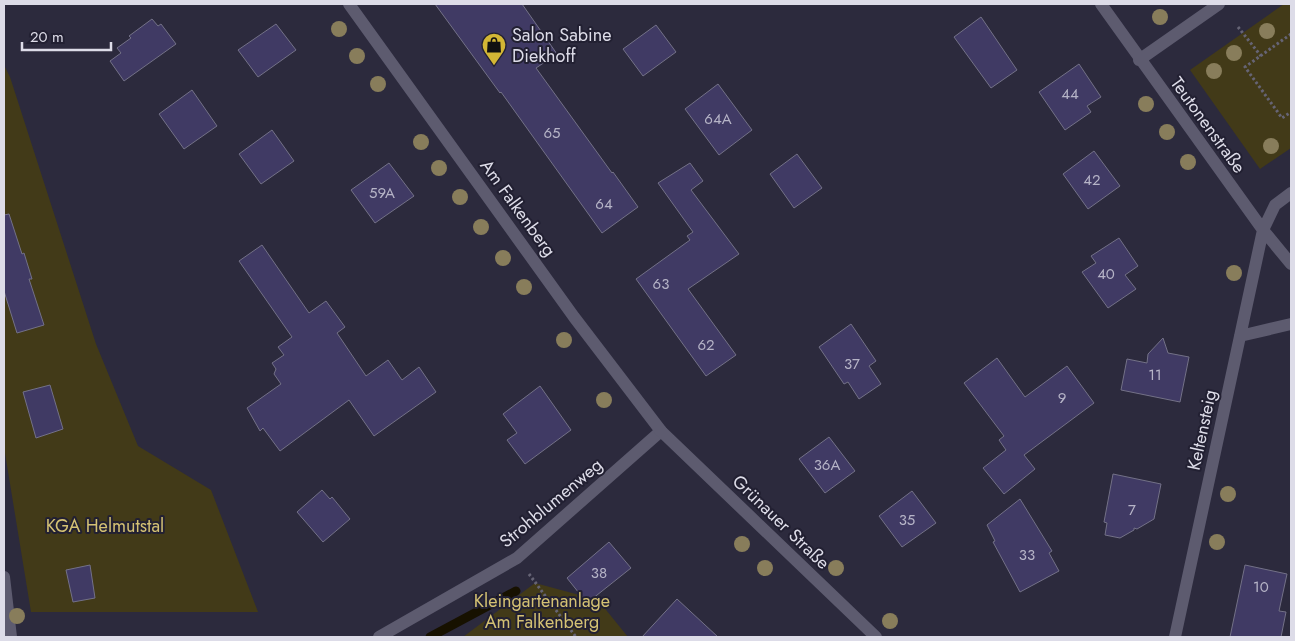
<svg xmlns="http://www.w3.org/2000/svg" width="1295" height="641" viewBox="0 0 1295 641" font-family="Jost,sans-serif">
	<rect width="100%" height="100%" fill="#2c2a3d"/>
	<path fill="#423a18" d="M1284 4H1291V148L1260 169 1190 70Z
		M4 65 10 77 96 344 138 446 211 490 258 612H31L4 447Z
		M535 583 598 600 628 637H463Z"/>
	<g fill="none" stroke-linecap="round" stroke-linejoin="round">
		<path stroke="#171100" stroke-width="9" d="M430 637 516 591"/>
	</g>
	<path fill="#403a64" stroke="#737187" d="M435 4H522L557 54 536 68 612 173 613 172 638 207 602 233 501 92 500 93Z
		M981 17 1017 70 991 88 954 37Z
		M152 19 158 26 161 24 176 44 124 81 110 61 121 53 117 48 131 38 129 36Z
		M276 24 296 50 258 77 238 50Z
		M656 25 676 52 643 76 623 49Z
		M1079 64 1101 97 1087 106 1091 112 1065 130 1039 92Z
		M718 84 752 130 719 155 685 109Z
		M192 90 217 126 184 149 159 114Z
		M272 130 294 161 261 184 239 154Z
		M1094 151 1120 186 1088 209 1063 174Z
		M797 154 822 188 794 208 770 174Z
		M389 163 414 196 375 223 351 190Z
		M690 163 703 181 691 190 739 254 688 289 736 355 706 376 636 279 690 240 687 236 693 232 658 183Z
		M9 214 22 254 24 253 32 279H29L44 325 17 333 4 291V215Z
		M1119 238 1138 266 1125 275 1136 289 1108 308 1082 272 1096 263 1091 256Z
		M262 245 309 313 326 301 345 327 337 333 366 376 388 360 402 380 419 367 436 392 374 436 349 400 280 451 263 428 260 431 247 408 281 384 274 374 276 369 272 363 284 355 278 347 292 337 239 261Z
		M851 324 876 361 869 366 881 384 859 399 848 382 844 384 819 347Z
		M1163 338 1168 353 1189 357 1180 402 1121 390 1127 359 1147 363 1148 354Z
		M997 358 1025 397 1067 366 1094 403 1024 455 1035 469 1004 494 983 468 1006 450 999 440 1004 436 964 383Z
		M50 385 63 429 36 438 23 392Z
		M540 386 571 430 525 464 507 440 517 433 503 414Z
		M829 437 855 471 825 493 799 459Z
		M1113 474 1161 484 1154 519 1137 529 1134 528V530L1120 538 1105 535 1107 523 1104 522Z
		M322 490 330 499 332 497 350 519 323 542 297 512Z
		M912 491 936 523 902 547 879 516Z
		M1020 499 1052 551 1049 553 1059 571 1020 592 993 542 995 541 987 525Z
		M609 542 631 568 587 603 567 578Z
		M90 565 95 598 73 602 66 570Z
		M1245 565 1287 574 1279 611 1286 612 1281 637H1230Z
		M677 599 718 637H642Z"/>
	<g fill="none" stroke-linecap="round" stroke-linejoin="round">
		<path stroke="#666475" stroke-width="3" stroke-dasharray="2.5 2.5" stroke-linecap="butt" d="M1238 27 1261 56
			M1291 34 1245 67 1282 118 1291 112
			M529 574 576 637"/>
		<path stroke="#5d5b6f" stroke-width="12" d="M1101 4 1263 230 1291 264
			M1139 60 1219 4
			M1240 336 1291 324
			M4 577 11 637
			M379 637 517 558 661 431
			M1175 637 1263 230 1275 205 1291 193"/>
		<path stroke="#5d5b6f" stroke-width="12" d="M349 4 574 317 661 431 876 637"/>
	</g>
	<g fill="#887d5b">
		<circle cx="1160" cy="17" r="8"/>
		<circle cx="339" cy="29" r="8"/>
		<circle cx="1267" cy="31" r="8"/>
		<circle cx="1234" cy="53" r="8"/>
		<circle cx="357" cy="56" r="8"/>
		<circle cx="1214" cy="71" r="8"/>
		<circle cx="378" cy="84" r="8"/>
		<circle cx="1146" cy="104" r="8"/>
		<circle cx="1167" cy="132" r="8"/>
		<circle cx="421" cy="142" r="8"/>
		<circle cx="1271" cy="146" r="8"/>
		<circle cx="1188" cy="162" r="8"/>
		<circle cx="439" cy="168" r="8"/>
		<circle cx="460" cy="197" r="8"/>
		<circle cx="481" cy="227" r="8"/>
		<circle cx="503" cy="258" r="8"/>
		<circle cx="1234" cy="273" r="8"/>
		<circle cx="524" cy="287" r="8"/>
		<circle cx="564" cy="340" r="8"/>
		<circle cx="604" cy="400" r="8"/>
		<circle cx="1228" cy="494" r="8"/>
		<circle cx="1217" cy="542" r="8"/>
		<circle cx="742" cy="544" r="8"/>
		<circle cx="765" cy="568" r="8"/>
		<circle cx="836" cy="568" r="8"/>
		<circle cx="17" cy="616" r="8"/>
		<circle cx="890" cy="621" r="8"/>
	</g>
	<defs>
		<symbol id="shop-pin" viewBox="-11 -11 22 30"><path d="M0 17L-7.5 6A9.5 9.5 0 1 1 7.5 6Z" fill="#d3b635" stroke="#222032"/><path d="M-5-2.5h2.3a2.7 3.5 0 0 1 5.4 0H5L5.5 6h-11ZM-1.5-2.5h3a1.5 2.3 0 0 0-3 0Z" fill="#111"/></symbol>
	</defs>
	<g fill-rule="evenodd">
		<use href="#shop-pin" x="480" y="31" width="28" height="38"/>
	</g>
	<g text-anchor="middle" stroke-width="4" stroke-linejoin="round" paint-order="stroke">
		<g font-size="15" fill="#b6b4c7">
			<text x="1070" y="99">44</text>
			<text x="718" y="124">64A</text>
			<text x="552" y="138">65</text>
			<text x="1092" y="185">42</text>
			<text x="382" y="198">59A</text>
			<text x="604" y="209">64</text>
			<text x="1106" y="279">40</text>
			<text x="661" y="289">63</text>
			<text x="706" y="350">62</text>
			<text x="852" y="369">37</text>
			<text x="1155" y="380">11</text>
			<text x="1062" y="403">9</text>
			<text x="827" y="470">36A</text>
			<text x="1132" y="515">7</text>
			<text x="907" y="525">35</text>
			<text x="1027" y="560">33</text>
			<text x="599" y="578">38</text>
			<text x="1261" y="592">10</text>
		</g>
		<g font-size="18" fill="#dddce8" stroke="#222032" text-anchor="start">
			<text x="512" y="41">Salon Sabine<tspan x="512" dy="21">Diekhoff</tspan></text>
		</g>
		<g font-size="18" fill="#dddce8" stroke="#222032">
			<text transform="translate(1208 125) rotate(54)" y="6">Teutonenstraße</text>
			<text transform="translate(518 208) rotate(54)" y="6">Am Falkenberg</text>
			<text transform="translate(1202 430) rotate(-78)" y="6">Keltensteig</text>
			<text transform="translate(551 503) rotate(-40)" y="6">Strohblumenweg</text>
			<text transform="translate(781 522) rotate(44)" y="6">Grünauer Straße</text>
		</g>
		<g font-size="18" fill="#d4c173" stroke="#222032">
			<text x="105" y="532">KGA Helmutstal</text>
			<text x="542" y="607">Kleingartenanlage<tspan x="542" dy="21">Am Falkenberg</tspan></text>
		</g>
	</g>
	<rect width="1295" height="641" fill="none" stroke="#dddce8" stroke-width="10"/>
	<path d="M22 42v8h89v-8" fill="none" stroke="#dddce8" stroke-width="2.5"/>
	<text x="30" y="42" font-size="15" fill="#dddce8" stroke="#222032" stroke-width="4" paint-order="stroke">20 m</text>
</svg>
